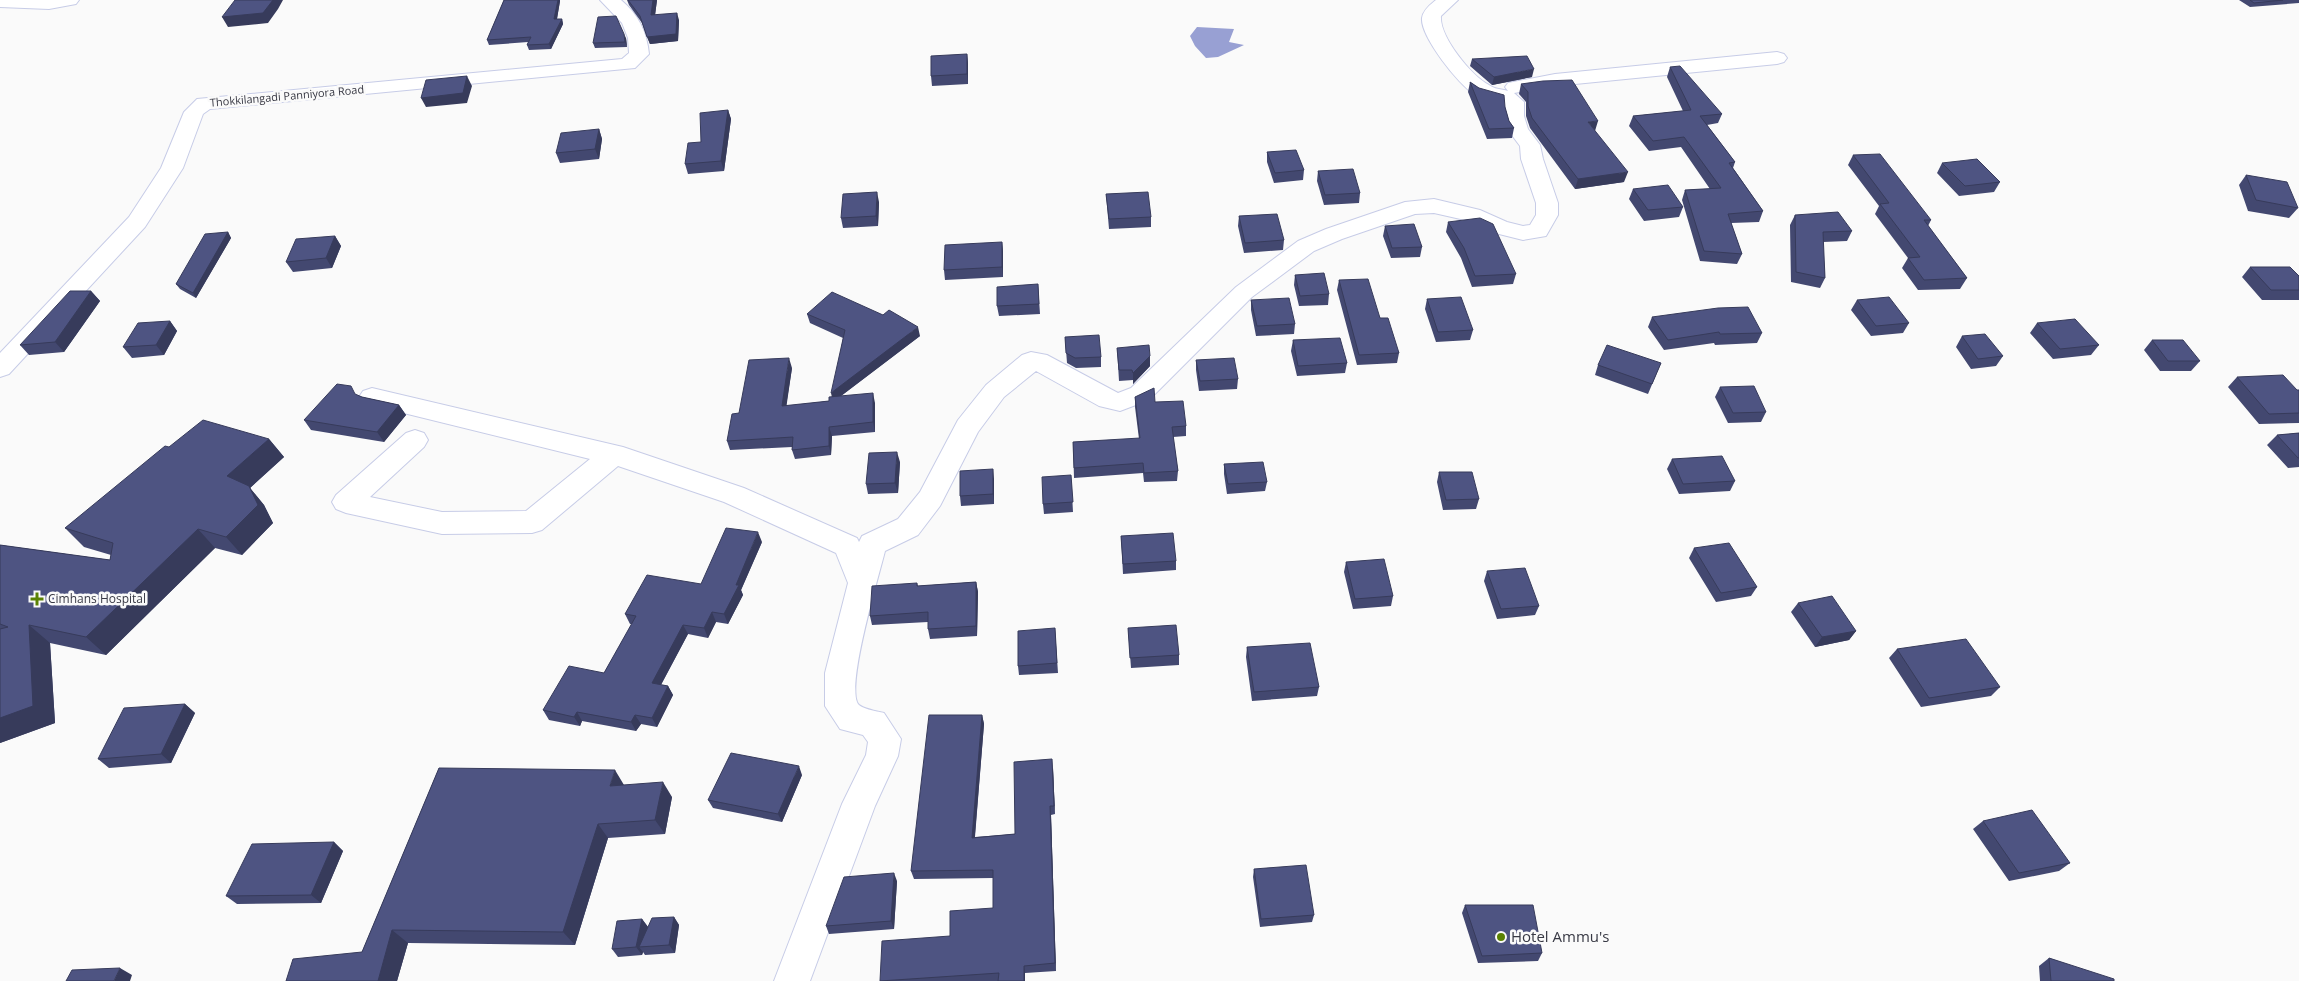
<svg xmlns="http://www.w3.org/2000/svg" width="2299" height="981" viewBox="0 0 2299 981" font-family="'Open Sans',sans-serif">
	<rect width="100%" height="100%" fill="#fafafa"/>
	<path fill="#98a0d3" d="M1197 27 1234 29 1229 42 1244 45 1218 57 1206 58 1195 46 1190 36Z"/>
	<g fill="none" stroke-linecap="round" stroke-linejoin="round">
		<defs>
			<path id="minor" d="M0 0H79L76 4 49 9 0 7Z
				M600 0H621C638 14 647 32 649 54L635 68 210 109 203 114 183 168 145 227 9 374 0 377V353L129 217 161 168 184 112 197 99 622 59 629 53 628 38 622 23Z
				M1436 0H1458L1441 16C1439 36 1471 76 1489 85 1494 89 1501 89 1508 91L1505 87 1508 83 1555 74 1777 52 1784 54 1787 58 1784 62 1777 64 1555 86 1514 93 1524 102V116L1528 129 1540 145 1543 159 1558 203V215L1546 236 1523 240 1491 232 1465 220 1434 213 1415 214 1342 239 1314 251 1252 297 1149 400 1120 411 1099 406 1036 371 1004 397 978 432 940 506 918 535 885 551C878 579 848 679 857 702 859 709 877 711 884 713L901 739 898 756 875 806 810 981H774L842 804 866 755 868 742 863 735 840 729 825 706V673L848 583 836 553 724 502 618 466 542 530 532 533 442 534 346 513 336 509 332 502 336 495 406 433 415 430 424 433 428 440 424 447 370 497 442 512 526 511 590 459 363 403 359 397 363 391 372 388 623 447 744 488 857 538 859 542 862 536 898 519 920 492 958 420 986 385 1022 355 1031 352 1047 355 1118 393 1131 388 1236 287 1298 241 1326 229 1405 202 1434 199 1480 210 1507 222 1523 226 1530 225 1536 215V203L1521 159 1520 146 1508 130 1504 116V104C1495 98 1484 99 1474 94 1459 85 1420 36 1422 18 1423 10 1431 4 1436 0Z"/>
		</defs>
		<use href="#minor" stroke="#c7cce7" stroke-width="2"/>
		<use href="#minor" fill="#fff" fill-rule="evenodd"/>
	</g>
	<path fill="#434870" d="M504 0H560V1L557 19H562L563 24 551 49 529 50 527 45 528 42 489 45 487 40Z
		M627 0H657L655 15 679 20 678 41 650 44 642 23 629 5Z
		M2239 0H2299V3L2250 7Z
		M626 38 627 47 595 48 593 43Z
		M967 54 968 64V84L932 86 931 76Z
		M1472 59 1532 77 1492 85 1470 66Z
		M1670 67 1722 114 1718 123 1707 125 1735 162 1733 168 1763 211 1759 222 1731 223 1742 254 1737 264 1700 261 1682 200 1685 190 1710 189 1681 147 1649 151 1629 126 1633 116 1683 111 1667 77Z
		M1470 82 1505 107 1509 121 1514 128 1512 138 1487 139 1468 92Z
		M1521 84 1595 131 1624 182 1575 189 1530 128 1526 116V102L1519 94Z
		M728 110 731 119 724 171 688 174 685 164 701 142Z
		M599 129 602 139 599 159 560 163 556 153Z
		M1267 152 1304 170 1303 180 1274 183 1267 162Z
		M1853 155 1931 220 1928 226 1967 278 1960 289 1918 290 1902 268 1908 258 1875 214 1879 206 1848 165Z
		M1942 163 2000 182 1994 192 1959 196 1937 173Z
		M1318 171 1360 193 1359 203 1324 205 1317 181Z
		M2246 175 2298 208 2289 218 2248 211 2239 185Z
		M1633 189 1683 207 1679 217 1644 221 1629 199Z
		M1106 194 1151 217V227L1109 229Z
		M879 202 878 226 843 228 841 218Z
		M1795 215 1852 231 1847 241 1823 242 1825 278 1820 288 1791 282 1790 225Z
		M1239 216 1284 240 1283 250 1244 253 1238 226Z
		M1448 222 1516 274 1513 284 1472 287 1461 258 1446 232Z
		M1385 226 1422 247 1420 257 1391 258 1383 236Z
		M228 232 231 238 196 298 180 289 176 284Z
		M335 236 341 246 332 268 293 272 286 262Z
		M1002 242 1003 252V277L945 280 944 270Z
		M2250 267 2299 290V300H2262L2242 277Z
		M1295 275 1329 294 1328 305 1299 306 1294 285Z
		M1339 280 1380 318 1399 353 1397 363 1357 365 1337 290Z
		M1038 284 1040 314 999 316 997 306Z
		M91 291 100 301 64 352 29 355 20 345Z
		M1427 299 1473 330 1470 340 1436 342 1425 309Z
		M1251 300 1295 324 1294 334 1256 336 1251 310Z
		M1857 300 1909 323 1903 333 1871 336 1851 310Z
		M807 314 920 336 841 396 875 403V432L832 436 831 455 795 459 792 450V447L730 450 727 441 739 413 792 368 786 406 829 401 832 397 843 338 810 323Z
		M1652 317 1762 333 1757 343 1715 345 1714 343 1664 350 1648 327Z
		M170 321 177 331 164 355 132 358 123 347Z
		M2037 323 2099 345 2091 355 2053 359 2030 333Z
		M1962 336 2003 356 1996 366 1971 369 1956 347Z
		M1065 337 1101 357V367L1076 368 1067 363Z
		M1293 340 1347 363 1345 373 1297 376 1291 351Z
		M2152 340 2200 361 2191 371H2160L2144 350Z
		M1117 348 1150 366 1133 384V380L1119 381Z
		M1196 360 1238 379 1237 389 1199 391 1196 370Z
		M1661 363 1648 394 1595 375 1598 365Z
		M2237 377 2297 390H2299V423L2259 424 2228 387Z
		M1720 387 1766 412 1761 422 1728 423 1715 397Z
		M356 395 362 397 399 405 406 415 384 442 311 430 304 420Z
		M1135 397 1155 402 1186 426V436L1173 437 1178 471 1177 481 1144 482 1143 473 1074 478 1073 442 1139 439 1135 407Z
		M2299 433V467L2288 468 2267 445 2277 435Z
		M269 439 284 457 250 488 264 505 273 523 242 555 215 548 106 655 50 643 55 723 0 743V545L110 560 111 555 84 547 65 528 169 447Z
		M1672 459 1735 481 1730 491 1679 494 1667 469Z
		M900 462 898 493 868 494 866 484Z
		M1224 464 1267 482 1265 491 1227 494 1224 474Z
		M1439 472 1479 499 1476 509 1443 510 1437 482Z
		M1071 475 1073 512 1044 514 1043 504Z
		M994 479V504L961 506 960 496Z
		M1121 536 1176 561V570L1123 574Z
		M762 542 741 590 743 595 728 624 716 622 708 638 688 634 661 685 668 686 673 695 657 727 641 724 636 731 582 721 580 726 549 720 543 710 604 673 632 624H630L625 614 701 584Z
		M1694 548 1757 587 1751 596 1716 602 1689 558Z
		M1346 562 1393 596 1391 606 1353 609 1344 572Z
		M1487 571 1539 606 1535 615 1497 619 1484 581Z
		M976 582 978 592 977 636 930 639 928 629V622L872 625 870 616 917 583 918 586Z
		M1798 603 1856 631 1849 640 1815 647 1791 612Z
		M1055 628 1058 673 1019 675 1018 666Z
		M1128 628 1179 655V665L1131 668Z
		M1247 647 1319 687 1317 696 1252 701 1246 657Z
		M1897 649 2000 687 1991 696 1921 707 1889 658Z
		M185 704 195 713 171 763 109 768 98 759Z
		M982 715 984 724 975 837 1015 834 1053 768 1055 814 1051 815 1056 971 1025 973V981H880L993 908V878L914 879 911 871Z
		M439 768 624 785 672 797 665 834 608 838 575 945 408 943 397 981H286L362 952Z
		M802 775 782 822 713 808 708 800Z
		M1983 821 2070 863 2059 871 2009 881 1973 829Z
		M334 842 343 851 321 903 237 904 226 896Z
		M1254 869 1314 915 1312 922 1260 927 1253 877Z
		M897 881 894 929 829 934 826 926Z
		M1465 905 1542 953 1538 961 1478 963 1462 913Z
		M674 917 679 925 675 953 645 955 643 952 642 955 618 957 612 949 642 919 648 927 647 930Z
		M2049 958 2114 981H2040L2039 966Z"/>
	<path fill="#373b5b" d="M273 0H283L278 9 268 23 228 27 222 17Z
		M558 0H560V1L556 24 554 19Z
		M653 0H657L654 23 651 15Z
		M677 13 679 20 678 41 650 44 647 37Z
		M562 19 563 24 551 49 549 44Z
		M624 34 626 38 627 47 625 42Z
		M967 54 968 64V84L967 74Z
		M1534 69 1532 77 1492 85 1494 77Z
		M467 76 472 86 467 103 426 107 421 98Z
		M728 110 731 119 724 171 721 161Z
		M1598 121 1595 131 1588 122Z
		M599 129 602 139 599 159 595 149Z
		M1628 172 1624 182 1575 189 1578 179Z
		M877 192 879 202 878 226 876 216Z
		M228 232 231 238 196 298 193 293Z
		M335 236 341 246 332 268 326 258Z
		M1002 242 1003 252V277L1002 267Z
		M91 291 100 301 64 352 55 342Z
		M170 321 177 331 164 355 156 345Z
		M918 327 920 336 833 402 831 393Z
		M1150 356V366L1133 384V373Z
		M789 358 792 368 785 416 782 406Z
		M873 393 875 403V432L873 422Z
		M399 405 406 415 384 442 377 432Z
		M829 427 832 436 831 455 829 446Z
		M269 439 284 457 250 488 264 505 273 523 242 555 226 537 227 476Z
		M897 452 900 462 898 493 895 483Z
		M993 469 994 479V504L993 494Z
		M198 529 215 548 106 655 86 637Z
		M758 532 762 542 741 590 743 595 728 624 724 614 736 585Z
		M976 582 978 592 977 636 976 626Z
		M712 612 716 622 708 638 704 628Z
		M29 625 50 643 55 723 0 743V718Z
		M683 625 688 634 657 692 652 683Z
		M1856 631 1849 640 1815 647 1822 637Z
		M668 686 673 695 657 727 652 718Z
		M185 704 195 713 171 763 161 754Z
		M577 712 582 721 580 726 574 717Z
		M635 715 641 724 636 731 631 722Z
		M982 715 984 724 974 846 972 838Z
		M1052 759 1053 768 1055 814 1054 806Z
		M799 766 802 775 782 822 778 814Z
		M615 770 624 785 610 786Z
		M663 782 672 797 665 834 655 820Z
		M1050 806 1051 815 1056 971 1055 963Z
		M598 824 608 838 575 945 563 932Z
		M334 842 343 851 321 903 311 895Z
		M894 873 897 881 894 929 891 921Z
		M674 917 679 925 675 953 669 945Z
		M642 919 648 927 644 947H639L643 952 642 955 636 947Z
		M392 930 408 943 397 981H378Z
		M1024 966 1025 973V981H1024Z
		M120 968 132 975 130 981H114Z"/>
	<path fill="#4e5482" stroke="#373b5b" d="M235 0H273L263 13 222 17Z
		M504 0H558L554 19H562L549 44 527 45 531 37 487 40Z
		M628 0H653L651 15 677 13 676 34 647 37 640 16Z
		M2250 0H2283L2254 3Z
		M616 16 624 34 625 42 593 43 598 17Z
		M967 54V74L931 76V56Z
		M1527 56 1534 69 1494 77 1472 59Z
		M1680 66 1722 114 1700 116 1735 162 1729 163 1763 211 1728 214 1742 254 1704 251 1685 190 1721 188 1684 137 1653 141 1633 116 1691 110 1670 67Z
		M467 76 463 93 421 98 426 80Z
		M1572 80 1598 121 1588 122 1628 172 1578 179 1532 118 1528 106V92L1521 84 1543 81Z
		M1470 82 1479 88 1504 95 1505 107 1509 121 1514 128 1489 129Z
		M728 110 721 161 685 164 688 143 701 142 700 113Z
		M599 129 595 149 556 153 561 133Z
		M1296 150 1304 170 1275 173 1267 152Z
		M1880 154 1931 220H1924L1967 278 1924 280 1908 258 1920 257 1880 204 1889 203 1853 155Z
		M1977 159 2000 182 1965 186 1942 163Z
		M1353 169 1360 193 1325 195 1318 171Z
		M2246 175 2287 182 2298 208 2256 200Z
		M1668 185 1683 207 1648 210 1633 189Z
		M877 192 876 216 841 218 843 194Z
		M1148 192 1151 217 1109 219 1106 194Z
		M1838 212 1852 231 1823 232 1825 278 1796 272 1795 215Z
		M1277 214 1284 240 1245 243 1239 216Z
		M1480 218 1493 224 1516 274 1475 276 1464 248 1448 222Z
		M1414 224 1422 247 1392 248 1385 226Z
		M228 232 193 293 176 284 205 234Z
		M335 236 326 258 286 262 296 239Z
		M1002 242V267L944 270 945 245Z
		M2250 267H2290L2299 276V290H2271Z
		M1324 273 1329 294 1300 296 1295 275Z
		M1368 279 1380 318H1388L1399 353 1359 355 1339 280Z
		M1038 284 1039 304 997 306V287Z
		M70 291H91L55 342 20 345Z
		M832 292 883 315 889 310 918 327 831 393 845 330 807 314Z
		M1461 297 1473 330 1438 332 1427 299Z
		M1889 297 1909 323 1876 326 1857 300Z
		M1289 298 1295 324 1257 326 1251 300Z
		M1748 307 1762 333 1720 334 1719 332 1668 340 1652 317 1718 308Z
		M2075 319 2099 345 2060 349 2037 323Z
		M170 321 156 345 123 347 138 323Z
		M1985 334 2003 356 1978 359 1962 336Z
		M1099 335 1101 357 1075 358 1066 353 1065 337Z
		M1340 338 1347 363 1298 366 1293 340Z
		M2152 340H2183L2200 361H2168Z
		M1149 345 1150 356 1133 373 1132 370H1119L1117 348Z
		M1607 345 1661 363 1652 384 1598 365Z
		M789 358 782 406 829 401V397L873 393V422L829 427V446L792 450 793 437 727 441 732 414 739 413 749 360Z
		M1234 358 1238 379 1200 381 1196 360Z
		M2283 375 2297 390H2299V413L2269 414 2237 377Z
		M337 384 351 386 355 394 362 397 399 405 377 432 304 420Z
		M1754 386 1766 412 1733 413 1720 387Z
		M1154 388 1155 402 1183 401 1186 426 1172 427 1178 471 1144 473 1143 463 1074 468 1073 442 1140 438 1135 397Z
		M203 420 269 439 227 476 249 486 258 505 226 537 198 529 86 637 29 625 33 706 0 718V629L8 627 0 624V545L110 560 113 543 65 528 165 446 169 447Z
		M2299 433V458H2298L2277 435Z
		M897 452 895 483 866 484 869 453Z
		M1722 456 1735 481 1683 484 1672 459Z
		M1263 462 1267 482 1228 484 1224 464Z
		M993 469V494L960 496V471Z
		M1439 472H1472L1479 499 1446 500Z
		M1071 475 1073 502 1043 504 1042 477Z
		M726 528 758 532 736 585H739L724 614 712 612 704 628 683 625 652 683 668 686 652 718 635 715 631 722 577 712 574 717 543 710 569 666 604 673 636 616 625 614 647 575 701 584Z
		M1173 533 1176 561 1123 564 1121 536Z
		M1729 543 1757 587 1721 593 1694 548Z
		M1384 559 1393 596 1355 599 1346 562Z
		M1525 568 1539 606 1501 609 1487 571Z
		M976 582V626L928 629V612L870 616 872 586 917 583V586Z
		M1832 596 1856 631 1822 637 1798 603Z
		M1176 625 1179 655 1130 658 1128 628Z
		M1055 628 1057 663 1018 666V631Z
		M1966 639 2000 687 1929 698 1897 649Z
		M1310 643 1319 687 1254 692 1247 647Z
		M185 704 161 754 98 759 124 708Z
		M929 715H982L972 838 1015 834 1014 762 1052 759 1054 806H1050L1055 963 1024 966V981H998L999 973 880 981 882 941 950 936V911L993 908V870L911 871Z
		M731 753 799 766 778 814 708 800Z
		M439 768 615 770 610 786 663 782 655 820 598 824 563 932 392 930 378 981H286L293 959 362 952Z
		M2032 810 2070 863 2019 873 1983 821Z
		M334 842 311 895 226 896 252 844Z
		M1306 865 1314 915 1261 919 1254 869Z
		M894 873 891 921 826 926 844 877Z
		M1465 905H1533L1542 953 1482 956Z
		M674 917 669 945 639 947 652 918Z
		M642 919 636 947 612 949 617 921Z
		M2049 958 2114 979V981H2051Z
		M120 968 114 981H66L72 970Z"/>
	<g fill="#5b8204" stroke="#fafafa" stroke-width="2">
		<path d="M34.5 591.5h5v5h5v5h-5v5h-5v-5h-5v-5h5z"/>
		<circle cx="1501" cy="937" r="5"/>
	</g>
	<g text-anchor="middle" stroke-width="5" stroke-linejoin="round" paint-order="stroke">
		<g font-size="11" fill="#383944" stroke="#fafafa">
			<text transform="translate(287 96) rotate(-5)" y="4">Thokkilangadi Panniyora Road</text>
		</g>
		<g font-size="12" fill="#383944" stroke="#fafafa" text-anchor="start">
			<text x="48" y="603">Cimhans Hospital</text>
		</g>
		<g font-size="15" fill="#383944" stroke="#fafafa" text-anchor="start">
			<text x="1511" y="942">Hotel Ammu's</text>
		</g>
	</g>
</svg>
